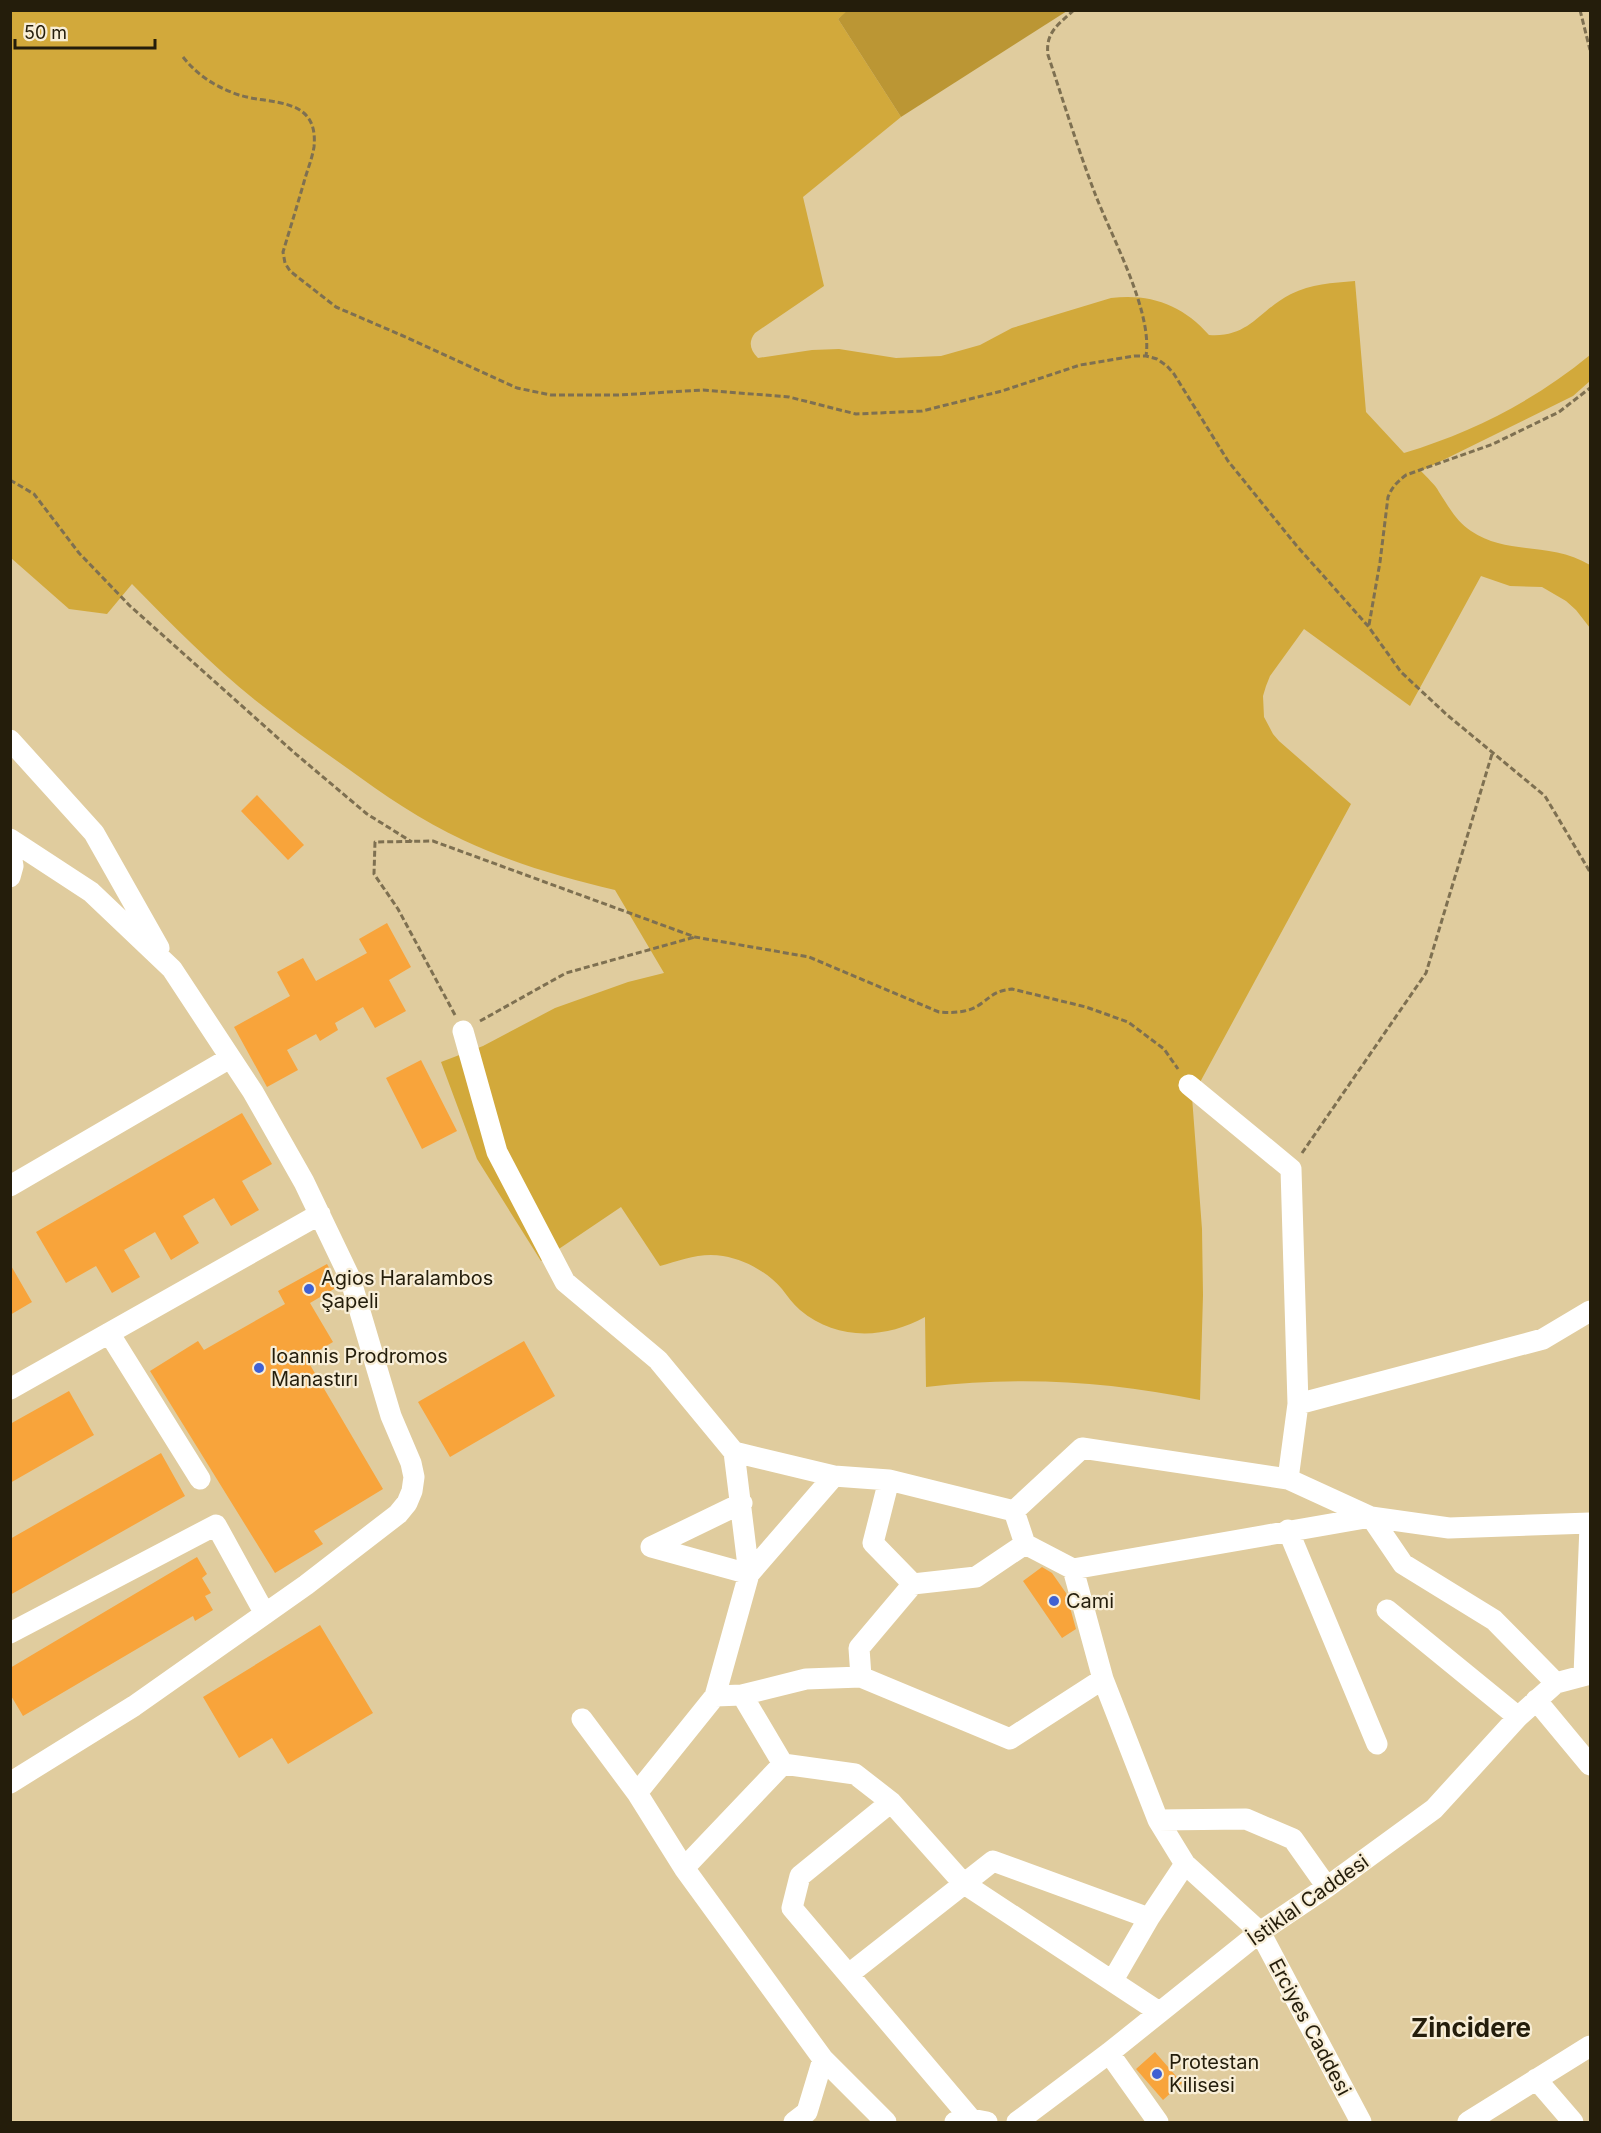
<svg xmlns="http://www.w3.org/2000/svg" width="1601" height="2133" viewBox="0 0 1601 2133" font-family="Inter,sans-serif">
	<rect width="100%" height="100%" fill="#e0cc9e"/>
	<path fill="#d2a93b" d="M11 11H848L838 19 901 117 803 197 824 286 755 333C748 342 750 350 758 358L812 350 839 349 896 358 941 356 980 345 1012 328 1111 298C1150 293 1183 305 1209 335 1250 338 1259 310 1291 294 1311 284 1332 283 1355 281L1366 412 1404 453C1473 432 1534 401 1590 355V381L1573 396 1421 471C1427 478 1435 484 1439 492 1449 507 1456 521 1471 531 1508 556 1551 541 1590 565V628L1576 610 1566 601 1542 587 1510 586 1481 576 1410 706 1304 629 1270 676 1266 686 1263 696 1264 717 1273 734 1279 741 1351 804 1192 1097 1202 1229 1203 1295 1200 1400C1107 1381 1021 1376 926 1387L925 1317C885 1339 837 1341 800 1310 793 1304 788 1297 782 1289 767 1272 746 1260 723 1256 701 1252 681 1260 660 1266L621 1207 541 1261 477 1159 441 1062 483 1046 555 1008 628 982 664 973 615 890C563 878 512 863 463 840 422 821 384 795 347 768 316 746 285 724 255 700 212 665 172 625 132 584L107 614 69 609 11 558Z"/>
	<path fill="#bb9634" d="M848 10H1067V11L901 117 838 19Z"/>
	<path fill="#f8a43b" d="M257 795 304 845 288 860 241 811Z
		M387 923 411 967 389 980 406 1011 375 1028 363 1007 335 1023 338 1030 320 1041 316 1034 287 1050 298 1070 267 1087 234 1027 290 996 277 972 303 958 316 981 367 953 359 939Z
		M421 1060 457 1131 422 1149 386 1078Z
		M242 1113 272 1164 242 1181 259 1210 231 1226 214 1198 183 1216 199 1243 171 1260 155 1232 124 1250 140 1277 112 1293 96 1266 66 1283 36 1232Z
		M10 1264 32 1302 10 1315Z
		M327 1264 339 1286 310 1303 333 1342 306 1358 383 1489 314 1531 323 1544 275 1573 150 1371 198 1341 204 1350 285 1304 278 1291Z
		M524 1341 555 1396 450 1457 418 1402Z
		M69 1391 94 1435 10 1483V1424Z
		M161 1453 185 1496 10 1595V1539Z
		M197 1557 207 1574 202 1578 211 1593 205 1596 213 1610 195 1621 193 1616 23 1716 10 1694V1668Z
		M1042 1567 1052 1573 1066 1593 1076 1629 1062 1638 1023 1581Z
		M320 1625 373 1713 288 1764 272 1738 239 1758 203 1697Z
		M1155 2052 1182 2083 1163 2100 1136 2069Z"/>
	<g fill="none" stroke-linecap="round" stroke-linejoin="round">
		<path stroke="#7e7051" stroke-width="3" stroke-dasharray="6 3" stroke-linecap="butt" d="M1074 10C1059 24 1045 32 1048 55 1063 100 1077 146 1094 191 1110 234 1153 311 1146 356
			M1580 10 1590 50
			M183 57C198 76 216 87 239 95 271 105 319 96 314 147 312 159 307 171 304 182 297 206 290 229 283 252L285 263 290 271 336 307 401 335 517 388 551 395H618L703 390 789 397 856 414 922 411 1002 391 1080 365 1134 356H1146L1157 359 1167 366 1174 374 1228 461 1296 545 1368 626 1401 672 1446 714 1545 796 1590 872
			M10 480 34 494 79 553 130 606 297 755 367 814 412 842
			M1369 625 1380 562 1388 497C1392 487 1397 482 1406 475L1493 444 1559 412 1590 388
			M455 1015 398 909 374 874 375 842 433 841 695 937 809 957 939 1012C954 1013 969 1013 982 1003 994 994 996 991 1012 989L1086 1007 1128 1022 1164 1049 1178 1069
			M480 1021 566 973 695 937
			M1302 1153 1426 973 1492 754"/>
		<path stroke="#fff" stroke-width="21" d="M10 740 94 833 159 948
			M10 839 91 892 172 969 253 1092 304 1182 350 1278 391 1416 411 1463 414 1477 412 1491 407 1503 398 1514 306 1585 134 1706 10 1783
			M10 848 13 866 10 877
			M463 1031 497 1152 565 1282 658 1360 734 1452 834 1476 889 1480 1014 1511 1025 1544 1073 1569 1371 1517 1449 1528 1590 1523
			M1189 1085 1291 1169 1298 1404 1288 1479 1371 1517 1403 1564 1494 1620 1556 1683
			M10 1186 230 1058
			M109 1333 200 1479
			M10 1389 320 1214
			M1298 1404 1543 1339 1590 1311
			M734 1452 749 1574 651 1547 742 1503
			M889 1480 873 1543 913 1584
			M1014 1511 1082 1448 1288 1479
			M1288 1530 1377 1744
			M1073 1569 1103 1679 1158 1820 1185 1864 1260 1932 1361 2122
			M1387 1610 1518 1717
			M10 1633 216 1525 265 1614
			M1584 1675 1590 1526
			M861 1677 859 1648 913 1584 976 1577 1025 1544
			M742 1695 783 1764 855 1774 891 1802 963 1883 1159 2012
			M715 1696 742 1695 806 1679 861 1677 1010 1739 1103 1679
			M1536 1700 1590 1765
			M582 1719 637 1793 684 1868 823 2059 886 2122
			M637 1793 715 1696 749 1574 834 1476
			M891 1802 800 1876 792 1908 971 2119
			M1158 1820 1246 1819 1293 1839 1327 1887
			M684 1868 783 1764
			M849 1974 993 1861 1149 1918
			M1113 1980 1149 1918 1185 1864
			M1109 2053 1158 2122
			M1536 2079 1573 2122
			M794 2122 807 2112 823 2059
			M955 2122 971 2119 987 2122
			M1017 2122 1109 2053 1260 1932 1327 1887 1434 1809 1518 1717 1556 1683 1590 1674
			M1468 2122 1590 2046"/>
	</g>
	<g fill="#4061d3" stroke="#f8eed7" stroke-width="2">
		<circle cx="309" cy="1289" r="6"/>
		<circle cx="259" cy="1368" r="6"/>
		<circle cx="1054" cy="1601" r="6"/>
		<circle cx="1157" cy="2074" r="6"/>
	</g>
	<g text-anchor="middle" stroke-width="4.5" stroke-linejoin="round" paint-order="stroke">
		<g font-size="20" fill="#241d0b" stroke="#f8eed7" text-anchor="start">
			<text x="321" y="1285">Agios Haralambos<tspan x="321" dy="23">Şapeli</tspan></text>
			<text x="271" y="1363">Ioannis Prodromos<tspan x="271" dy="23">Manastırı</tspan></text>
			<text x="1066" y="1608">Cami</text>
			<text x="1169" y="2069">Protestan<tspan x="1169" dy="23">Kilisesi</tspan></text>
		</g>
		<g font-size="20" fill="#241d0b" stroke="#f8eed7">
			<text transform="translate(1308 1900) rotate(-35)" y="7">İstiklal Caddesi</text>
			<text transform="translate(1310 2027) rotate(62)" y="7">Erciyes Caddesi</text>
		</g>
		<g font-size="26" font-weight="bold" fill="#241d0b" stroke="#f8eed7">
			<text x="1471" y="2037">Zincidere</text>
		</g>
	</g>
	<rect width="1601" height="2133" fill="none" stroke="#241d0b" stroke-width="24"/>
	<path d="M15 39v9h140v-9" fill="none" stroke="#241d0b" stroke-width="3"/>
	<text x="24" y="39" font-size="18" fill="#241d0b" stroke="#f8eed7" stroke-width="4.5" paint-order="stroke">50 m</text>
</svg>
